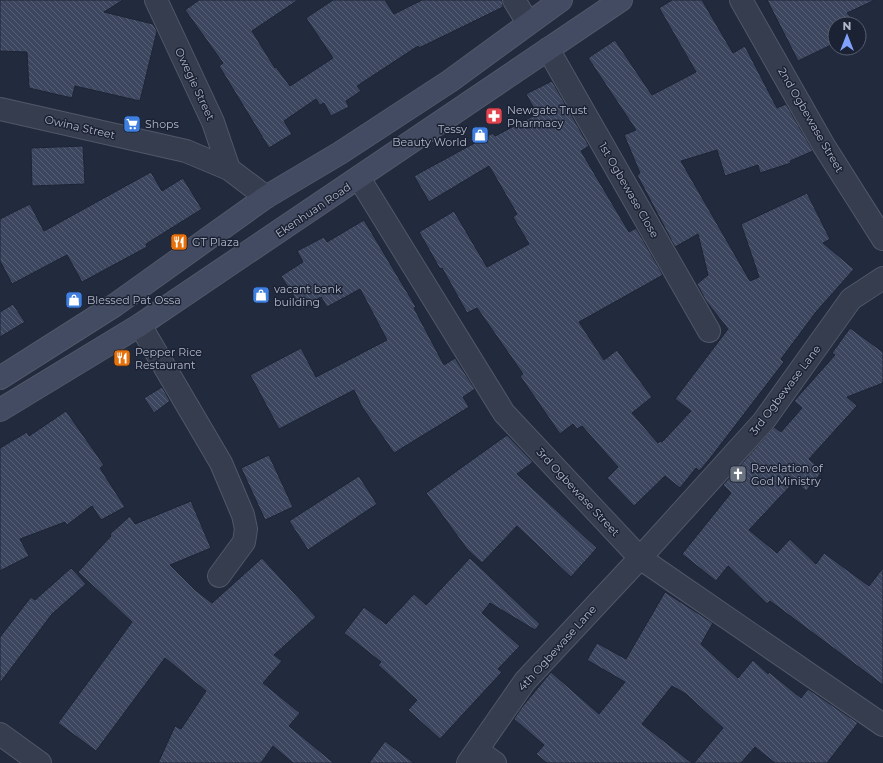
<svg xmlns="http://www.w3.org/2000/svg" width="883" height="763" viewBox="0 0 883 763" font-family="Montserrat,sans-serif">
	<defs>
		<pattern id="building-back-hatch" width="6" height="6" patternUnits="userSpaceOnUse"><rect width="6" height="6" fill="#3d465f"/><path d="M-1 5l2 2M0 0l6 6M5-1l2 2" fill="none" stroke="#575f75"/></pattern>
	</defs>
	<rect width="100%" height="100%" fill="#222a3e"/>
	<path fill="url(#building-back-hatch)" stroke="#1d2435" d="M0 0H123L104 12 153 24 157 31 140 101 75 86 72 98 29 88 27 52 0 51Z
		M199 0H298L252 31 275 68 276 67 290 86 333 58 306 18 333 0H385L394 14 422 0H502L503 7 419 48 418 46 357 86 361 91 346 101 349 107 331 116 324 103 320 105 316 99 284 121 292 134 269 148 219 66 223 63 185 10Z
		M672 0H702L733 53 745 46 777 108 786 104 813 151 790 161 791 163 760 173 758 165 725 176 717 150 681 161 750 281 759 277 741 224 807 193 830 239 823 243 854 269 816 312 781 359 784 362 708 461 699 471 696 468 680 488 665 476 634 506 607 478 618 467 582 426 577 429 573 424 560 434 520 376 523 374 477 308 467 313 442 268 440 269 419 232 454 211 487 267 529 244 513 217 517 214 489 166 429 202 414 176 493 133 495 136 537 114 526 94 552 81 589 146 581 151 629 232 636 228 663 275 579 322 604 360 617 350 652 397 632 413 658 443 660 441 662 442 691 411 675 399 728 329 706 301 697 284 708 275 698 234 675 247 637 175 640 173 624 135 636 130 588 58 615 40 652 95 696 72 659 8Z
		M767 0H875L847 13 857 24H835V47L833 44 798 61Z
		M83 146 85 184 32 186 31 148Z
		M151 172 162 191 183 178 202 209 146 244 147 247 82 282 67 255 12 284 0 261V219L30 204 44 231Z
		M364 220 416 307 414 308 444 365 455 358 475 389 463 397 469 407 394 453 362 407 354 390 279 429 250 375 301 348 316 377 387 340 360 289 327 307 321 297 302 309 281 276 303 262 297 251 324 237 327 242Z
		M13 304 25 322 0 337V312Z
		M850 328 883 352V383L847 397 857 406 809 459 823 471 806 491 795 481 749 530 777 553 790 539 816 564 824 553 869 586 883 568V685L770 601 767 604 728 566 716 581 682 554 731 493 723 485 774 427 781 432 802 408 794 401 835 355 832 353Z
		M162 387 170 401 154 413 144 398Z
		M66 411 104 465 100 468 125 507 101 520 92 506 67 525 65 522 20 539 29 556 0 571V448L27 432 29 436Z
		M507 435 533 462 517 474 597 548 571 577 517 526 482 563 467 549 426 493Z
		M269 455 293 507 265 520 241 468Z
		M359 476 377 504 308 550 289 521Z
		M191 501 211 548 170 565 194 589 212 603 262 558 316 617 274 655 282 661 263 683 300 713 289 726 334 763H293L273 746 261 763H158L175 726 181 729 206 691 165 658 96 751 58 723 132 622 78 572 111 536 110 534 130 516 135 524Z
		M470 558 540 624 535 630 490 603 482 613 520 646 498 669 502 672 440 739 408 710 417 700 378 665 381 662 344 633 364 607 386 624 414 594 426 605Z
		M71 568 86 584 52 614 0 683V637L31 597 35 600Z
		M665 592 713 623 701 644 738 678 753 660 768 674 769 672 801 698 808 689 858 723 827 763H775L755 747 741 763H694L723 728 686 694 672 686 642 724 692 763H547L536 754 544 745 514 719 522 707 551 672 599 714 625 682 587 660 597 643 626 659Z
		M385 741 414 763H369Z"/>
	<g fill="none" stroke-linecap="round" stroke-linejoin="round">
		<defs>
			<path id="minor" d="M156 0 213 122 229 169
				M514 0 528 23
				M741 0 824 146 883 239
				M548 49 709 331
				M0 109 186 151 229 169 266 197
				M359 178 504 413 640 558 883 725
				M140 325 221 463 243 515 246 529 244 542 219 576
				M477 750 495 763
				M468 763 525 681 640 558 763 422 851 299 883 278"/>
			<path id="tertiary" d="M0 734 40 763"/>
			<path id="secondary" d="M0 378 115 305 266 197 340 153 450 81 561 0
				M0 410 140 325 621 0"/>
		</defs>
		<use href="#minor" stroke="#515869" stroke-width="24"/>
		<use href="#tertiary" stroke="#515869" stroke-width="24"/>
		<use href="#secondary" stroke="#515869" stroke-width="24"/>
		<use href="#minor" stroke="#363d4e" stroke-width="22"/>
		<use href="#tertiary" stroke="#363d4e" stroke-width="22"/>
		<use href="#secondary" stroke="#434b62" stroke-width="22"/>
	</g>
	<defs>
		<symbol id="pharmacy-square" viewBox="-11 -11 22 22"><rect x="-9" y="-9" width="18" height="18" rx="4" fill="#e0444e" stroke="#1b2233"/><path d="M-2-6h4v4h4v4h-4v4h-4v-4h-4v-4h4Z" fill="#fff"/></symbol>
		<symbol id="supermarket-square" viewBox="-11 -11 22 22"><rect x="-9" y="-9" width="18" height="18" rx="4" fill="#3f7fe0" stroke="#1b2233"/><path d="M-6-5.5h2.5l.6 2H6L4.5 2H-2.5L-4.4-4H-6ZM-1.5 3.2a1.3 1.3 0 1 0 .1 0ZM3 3.2a1.3 1.3 0 1 0 .1 0Z" fill="#fff"/></symbol>
		<symbol id="shop-square" viewBox="-11 -11 22 22"><rect x="-9" y="-9" width="18" height="18" rx="4" fill="#3f7fe0" stroke="#1b2233"/><path d="M-5-2.5h2.3a2.7 3.5 0 0 1 5.4 0H5L5.5 6h-11ZM-1.5-2.5h3a1.5 2.3 0 0 0-3 0Z" fill="#fff"/></symbol>
		<symbol id="restaurant-square" viewBox="-11 -11 22 22"><rect x="-9" y="-9" width="18" height="18" rx="4" fill="#e8710a" stroke="#1b2233"/><path d="M-5-6h1v4h1v-4h1v4h1v-4h1v5L-1.5 .5V6h-2V.5L-5-1ZM5-6V6H3V1.5H1.5Q1.5-4 5-6Z" fill="#fff"/></symbol>
		<symbol id="church-square" viewBox="-11 -11 22 22"><rect x="-9" y="-9" width="18" height="18" rx="4" fill="#6b7280" stroke="#1b2233"/><path d="M-1.2-6h2.4v3.5h3.3v2.4h-3.3V6h-2.4V-.1h-3.3v-2.4h3.3Z" fill="#fff"/></symbol>
	</defs>
	<g fill-rule="evenodd">
		<use href="#pharmacy-square" x="484" y="106" width="20" height="20"/>
		<use href="#supermarket-square" x="122" y="114" width="20" height="20"/>
		<use href="#shop-square" x="470" y="125" width="20" height="20"/>
		<use href="#restaurant-square" x="169" y="232" width="20" height="20"/>
		<use href="#shop-square" x="251" y="285" width="20" height="20"/>
		<use href="#shop-square" x="64" y="290" width="20" height="20"/>
		<use href="#restaurant-square" x="112" y="348" width="20" height="20"/>
		<use href="#church-square" x="728" y="464" width="20" height="20"/>
	</g>
	<g text-anchor="middle" stroke-width="3" stroke-linejoin="round" paint-order="stroke">
		<g font-size="11" fill="#b2b8ca" stroke="#1b2233">
			<text transform="translate(195 84) rotate(65)" y="4">Owegie Street</text>
			<text transform="translate(811 120) rotate(60)" y="4">2nd Ogbewase Street</text>
			<text transform="translate(80 127) rotate(13)" y="4">Owina Street</text>
			<text transform="translate(629 190) rotate(60)" y="4">1st Ogbewase Close</text>
			<text transform="translate(313 210) rotate(-34)" y="4">Ekenhuan Road</text>
			<text transform="translate(785 390) rotate(-53)" y="4">3rd Ogbewase Lane</text>
			<text transform="translate(578 492) rotate(47)" y="4">3rd Ogbewase Street</text>
			<text transform="translate(557 648) rotate(-48)" y="4">4th Ogbewase Lane</text>
		</g>
		<g font-size="11" fill="#b2b8ca" stroke="#1b2233" text-anchor="start">
			<text x="507" y="114">Newgate Trust<tspan x="507" dy="13">Pharmacy</tspan></text>
			<text x="145" y="128">Shops</text>
			<text x="467" y="133" text-anchor="end">Tessy<tspan x="467" dy="13">Beauty World</tspan></text>
			<text x="192" y="246">GT Plaza</text>
			<text x="274" y="293">vacant bank<tspan x="274" dy="13">building</tspan></text>
			<text x="87" y="304">Blessed Pat Ossa</text>
			<text x="135" y="356">Pepper Rice<tspan x="135" dy="13">Restaurant</tspan></text>
			<text x="751" y="472">Revelation of<tspan x="751" dy="13">God Ministry</tspan></text>
		</g>
	</g>
	<g transform="translate(847 36)"><circle r="19" fill="#1b2233" stroke="#575e6f"/>
	<path d="M0-3L7 15L0 10L-7 15Z" fill="#81a1ff"/>
	<text y="-6" font-size="11" font-weight="bold" text-anchor="middle" fill="#b2b8ca">N</text>
	</g>
</svg>
